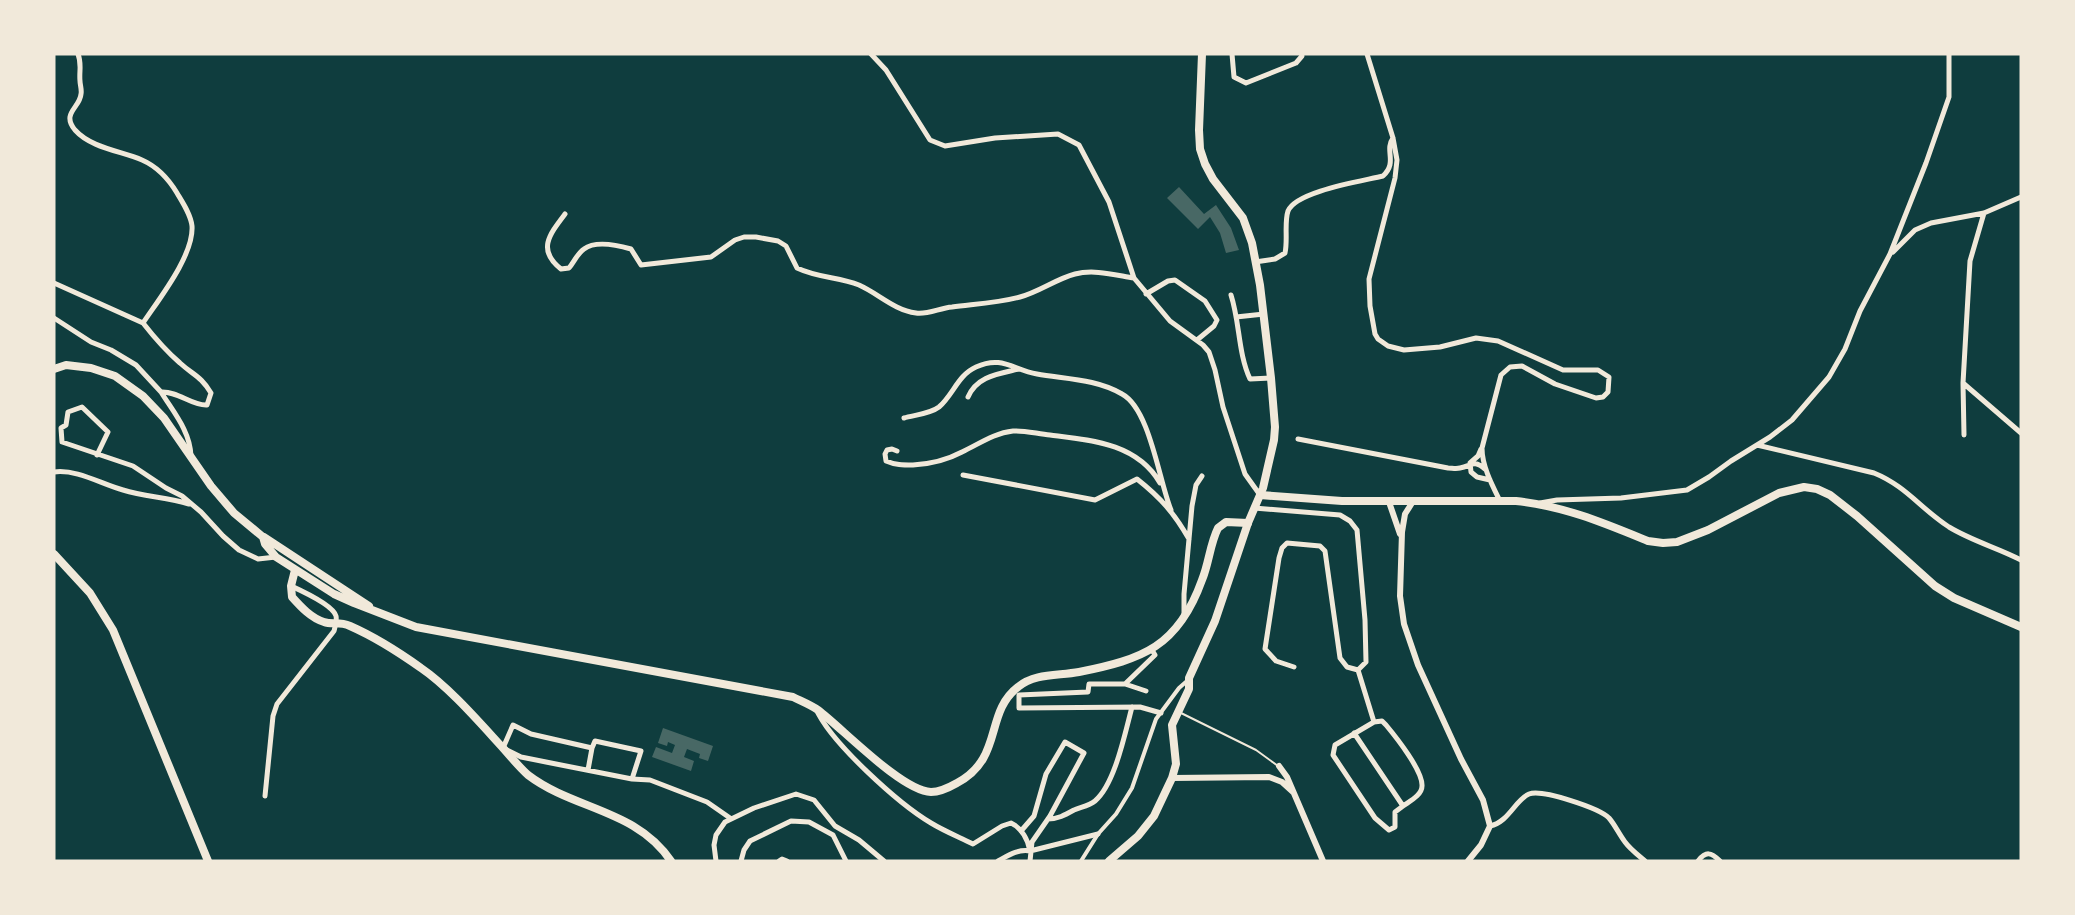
<svg xmlns="http://www.w3.org/2000/svg" width="2075" height="915" viewBox="0 0 2075 915" font-family="Barlow,sans-serif">
	<rect width="100%" height="100%" fill="#0f3d3e"/>
	<path fill="#486865" d="M1179 187 1204 214 1216 205 1231 228 1239 250 1226 253 1220 233 1210 217 1198 229 1167 198Z
		M663 728 713 746 708 761 699 758 700 754 687 749 684 757 694 761 691 771 652 757 656 747 672 753 675 745 668 742 667 746 658 743Z"/>
	<g fill="none" stroke-linecap="round" stroke-linejoin="round">
		<path stroke="#f1e9da" stroke-width="2" d="M1181 713 1256 750 1278 766"/>
		<path stroke="#f1e9da" stroke-width="4" d="M1081 861 1098 834 1116 814 1132 788 1156 719 1179 688 1187 681"/>
		<path stroke="#f1e9da" stroke-width="5" d="M78 54C82 64 79 71 80 81 80 85 82 90 81 94 80 108 61 113 75 130 91 148 121 151 142 160 158 167 168 178 177 193 183 203 191 215 192 226 194 255 159 299 143 323 154 337 166 351 180 363 193 375 201 376 211 393L207 405C192 406 178 391 161 392 174 413 190 431 191 456
			M871 54 886 70 930 140 945 146 995 138 1058 134 1079 145 1109 202 1134 278 1170 321 1203 345 1209 352 1215 370 1223 407 1245 474 1260 495
			M1232 54 1234 77 1246 83 1296 63 1302 56 1301 54
			M1367 54 1393 138 1397 160 1395 178 1369 279 1370 306 1375 334 1378 339 1388 346 1404 350 1440 347 1476 338 1498 341 1563 370H1598L1609 377 1608 392 1603 397 1596 398 1555 384 1522 366 1510 367 1501 375 1482 448C1482 466 1492 485 1500 501
			M1984 213 1970 261 1963 383 2021 433
			M565 214C549 235 537 250 561 269L569 268C574 262 577 254 584 249 596 240 617 245 631 249L641 265 711 257 735 240 744 237H756L778 241 786 246 797 268C818 278 839 277 859 285 879 294 894 310 916 313 927 315 940 308 952 307 975 304 997 303 1020 297 1039 292 1056 279 1075 274 1094 269 1115 275 1134 278
			M1893 252 1915 230 1931 223 1984 213 2021 197
			M1255 262 1275 259 1285 253C1288 240 1284 223 1288 211 1296 191 1363 181 1383 176 1398 162 1384 151 1393 138
			M54 283 143 323
			M1146 294 1168 281 1175 280 1205 301 1217 320 1214 326 1197 340
			M1231 295C1240 323 1238 353 1250 379L1271 378
			M1236 317 1264 314
			M54 318 91 342 111 350 136 365 161 392
			M1963 383 1964 435
			M968 397C977 376 998 374 1019 369
			M904 418C914 415 930 414 939 407 953 395 958 375 976 367 1002 355 1013 370 1037 374 1065 379 1097 379 1122 394 1150 409 1159 481 1171 510
			M1298 439 1448 468C1452 468 1456 469 1460 468 1472 466 1473 459 1485 469
			M1757 445 1874 473C1906 486 1921 509 1949 527 1972 541 1998 548 2021 560
			M1481 449 1478 456 1470 463 1471 472 1477 477 1490 480
			M897 451 892 449 887 450 885 454 886 461C895 465 903 465 913 465 931 464 947 460 962 452 979 444 994 433 1013 431 1024 430 1038 434 1050 435 1090 440 1137 443 1160 483
			M97 455 108 432 82 407 68 412 66 425 61 428 62 442 133 466 166 488 182 496 201 512 223 536 239 550 258 559 276 557
			M54 472C77 469 101 484 123 490 145 497 167 497 189 504
			M963 475 1095 500 1137 479C1161 498 1174 513 1189 539
			M1540 503 1557 500 1621 498 1687 490 1709 477 1731 461 1770 437 1792 420 1829 377 1845 349 1860 311 1890 254 1926 163 1949 97V54
			M1254 508 1340 515 1350 521 1357 530 1365 620 1366 662 1358 670 1347 667 1340 658 1325 551 1320 546 1287 543 1282 548 1279 558 1265 649 1276 661 1294 667
			M1184 615V594L1192 506 1196 485 1202 476
			M1152 650 1155 655 1125 684H1089L1088 692 1019 695V708L1140 707 1161 713
			M1125 684 1146 691
			M816 709C831 743 899 804 931 823 944 831 959 837 973 844L1002 826 1011 823C1022 828 1028 840 1030 851
			M1374 722 1382 721 1386 725C1396 737 1423 771 1422 786 1422 795 1410 801 1403 806
			M1354 733 1403 806 1395 812V827L1389 830 1375 818 1333 755 1335 745 1374 722 1358 670
			M592 748 595 741 641 751 632 779
			M588 770 592 748 531 734 513 725 503 748 521 757 546 762 632 779 650 780 707 802 730 818
			M265 796 273 716 277 704 334 631C335 627 337 620 336 616 333 605 302 591 291 586
			M1048 819C1058 819 1065 815 1074 810 1081 807 1089 806 1095 801 1115 784 1125 733 1132 707
			M1490 826C1509 822 1515 800 1529 794 1542 789 1599 808 1609 818 1615 825 1619 834 1625 842 1630 849 1638 855 1645 861
			M1021 831 1034 816 1046 774 1065 742 1084 753 1050 816 1032 842 1030 861
			M833 835 846 861
			M716 861 714 845 716 835 725 822 754 808 796 794 814 800 835 826 859 840 884 861
			M741 861 744 850 750 841 791 821 809 822 833 835
			M779 861 782 859 787 861
			M998 861C1009 855 1018 849 1030 851L1098 834
			M1698 861C1706 851 1711 852 1720 861"/>
		<path stroke="#f1e9da" stroke-width="6" d="M1389 502 1400 534
			M1412 503 1405 514 1402 532 1400 596 1404 624 1418 665 1461 759 1483 800 1490 826 1481 845 1468 861
			M1279 766 1287 777 1323 861
			M1172 778 1269 777 1282 782 1293 792"/>
		<path stroke="#f1e9da" stroke-width="8" d="M54 369 66 365 91 368 115 376 143 396 164 418 211 486 234 513 263 537 265 544 276 557 334 594 354 603 416 627 793 697C801 701 811 705 818 710 843 729 902 791 931 792 940 792 950 787 957 783 1004 758 984 713 1018 687 1035 673 1058 676 1079 672 1143 659 1178 647 1202 580 1209 563 1210 544 1218 528L1226 522 1248 523
			M1260 495 1342 501H1516C1564 506 1604 523 1648 541L1663 543 1677 542 1708 530 1779 493 1804 487 1817 489 1830 495 1857 516 1935 586 1954 598 2021 627
			M264 537 369 606
			M54 554 90 593 113 630 208 861
			M295 570 291 586 292 597C301 607 311 618 324 622 332 625 339 621 350 626 375 637 400 653 421 668 449 687 480 723 503 748 511 757 519 767 528 775 574 810 636 809 671 861"/>
		<path stroke="#f1e9da" stroke-width="8" d="M1109 861 1138 836 1154 816 1172 778 1176 764 1172 725 1189 689V678L1215 621 1248 523 1263 488 1274 440 1275 427 1271 378 1260 285 1252 243 1243 218 1213 179 1205 164 1200 149 1199 130 1202 54"/>
	</g>
	<rect width="2075" height="915" fill="none" stroke="#f1e9da" stroke-width="111"/>
</svg>
